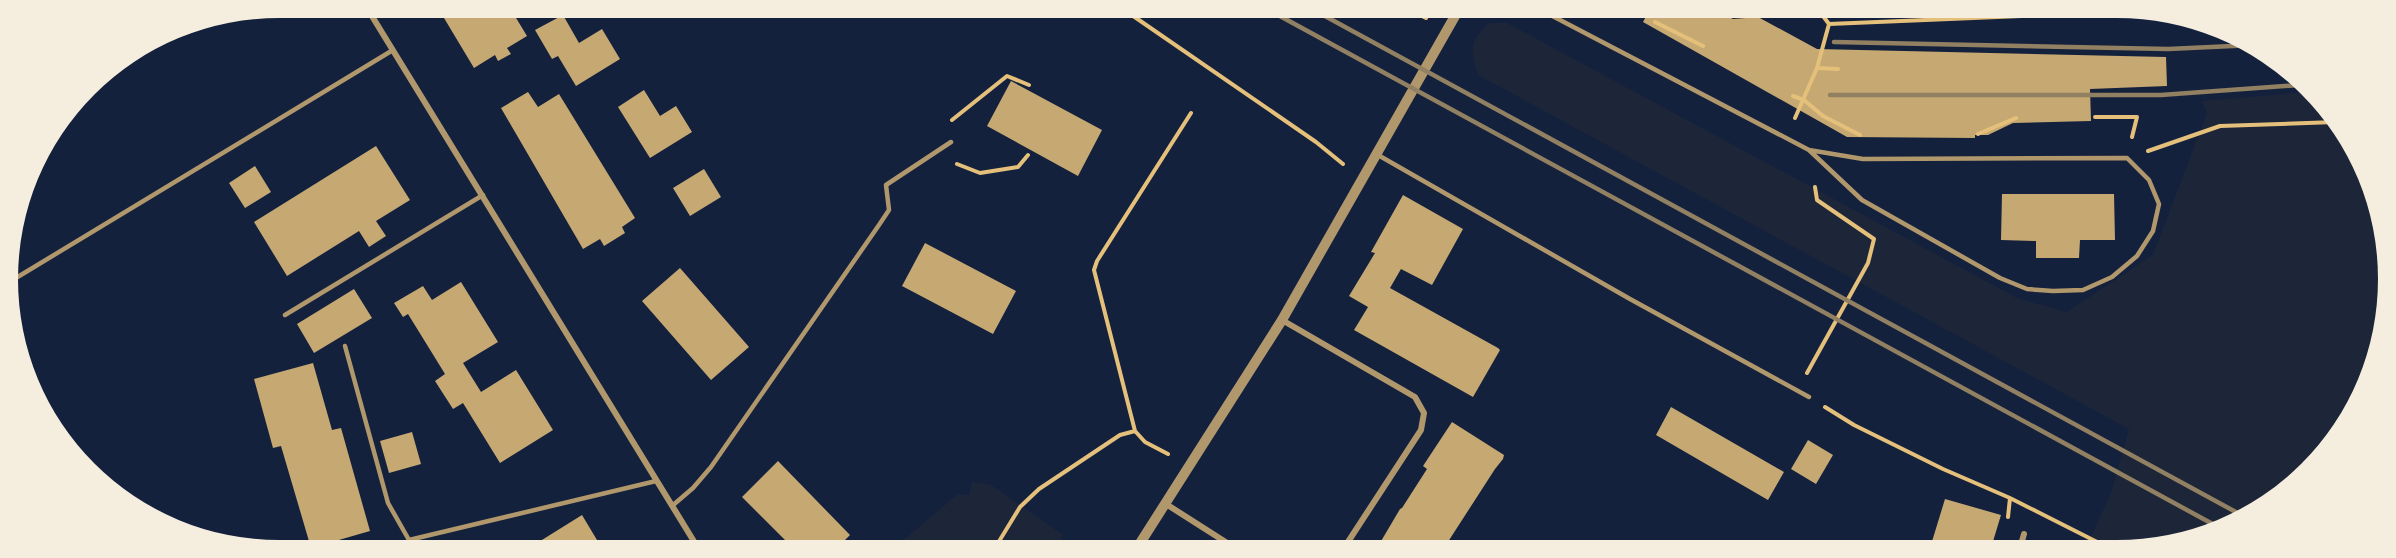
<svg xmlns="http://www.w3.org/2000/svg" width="2396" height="558" viewBox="0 0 2396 558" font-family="'IBM Plex Sans',sans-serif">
	<rect width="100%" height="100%" fill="#14213d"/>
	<path fill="#1d2539" d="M1490 23H1507L2019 299 2067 312 2153 255 2207 113 2202 101 2308 92 2333 114 2379 209 2386 315 2360 399 2309 471 2237 523 2152 548H2086L2111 493 2129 429 1478 75C1471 51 1468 40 1490 23Z
		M972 482 991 485 1063 535 1054 548H894L958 494 969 495Z"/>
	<path fill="#c6a872" d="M438 8H510L527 36 507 48 511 54 498 61 495 55 474 68Z
		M1650 9H1715L1733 19 1758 17 1817 49 2166 57 2167 86 2090 89 2091 121 2013 123 1988 135H1975V138L1847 137 1643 22Z
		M563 15 579 43 602 29 620 59 576 86 558 56 552 59 535 30Z
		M1011 81 1102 130 1078 176 987 126Z
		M644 90 660 116 676 106 692 132 650 158 618 107Z
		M528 92 538 107 559 94 635 218 622 227 625 233 604 246 600 239 583 249 501 108Z
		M376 146 410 200 376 221 386 236 369 247 359 231 287 276 254 222Z
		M255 166 271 192 245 208 229 183Z
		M704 169 721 197 690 216 673 188Z
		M2002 194H2114L2115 240H2080L2079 258H2036V241L2001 240Z
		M1403 195 1463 229 1432 285 1401 269 1390 288 1498 348 1500 350 1473 397 1354 330 1368 307 1349 296 1375 253 1371 252Z
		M925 243 1016 291 993 334 902 286Z
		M680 268 749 347 711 380 642 301Z
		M461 282 498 342 463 363 481 392 516 370 553 430 500 463 463 403 453 409 435 381 445 374 408 314 403 317 394 303 423 286 432 300Z
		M354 289 372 318 314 353 297 324Z
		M313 363 332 430 341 428 370 531 311 548 281 446 273 448 254 379Z
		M1671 407 1784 472 1768 500 1656 435Z
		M1452 422 1504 455 1503 459 1495 469 1444 548H1377L1400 509 1402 508 1427 469 1423 466Z
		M412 432 421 464 389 473 380 441Z
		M1808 440 1833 455 1816 484 1791 469Z
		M778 461 850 535 837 548H793L742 497Z
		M1945 499 2001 515 1991 548H1930Z
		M582 515 600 545 607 541 612 548H529Z"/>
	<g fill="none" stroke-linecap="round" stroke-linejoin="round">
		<path stroke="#e5c07b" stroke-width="4" d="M1123 9 1316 142 1343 164
			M1826 9 1823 16 1829 24
			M1388 16 1420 15 1426 18
			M1655 22 1703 46
			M1817 68 1838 69
			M1793 96 1804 100 1823 116 1860 135
			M2095 117H2137L2132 137
			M1795 118 1817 68 1829 24 2091 13 2092 10
			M952 120 1007 76 1029 85
			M1978 134 2016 118
			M2148 151 2220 126 2336 122
			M957 164 980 173 1018 167 1028 155
			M1807 373 1868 263 1874 239 1817 200 1815 187
			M1825 407 1854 425 1943 469 2010 498 2109 548
			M1168 454 1145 442 1135 431 1094 270 1097 261 1191 113
			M2008 517 2010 498
			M995 548 1020 507 1039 489 1120 435 1135 431"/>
		<path stroke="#b1986c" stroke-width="4.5" d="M1539 9 1809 150 1863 159 2127 158 2149 180 2159 204 2153 231 2137 256 2112 277 2083 290 2053 291 2027 289 2000 278 1862 200 1809 150
			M1378 155 1630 299 1809 397
			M11 281 393 50
			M285 315 483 195
			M345 346 388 503 409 540
			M672 506 693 488 711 467 879 225 889 210 886 185 951 142
			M415 548 409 540 656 481"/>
		<path stroke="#b1986c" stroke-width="6" d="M367 8 698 548
			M1282 320 1415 397 1424 413 1421 430 1344 548
			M1166 504 1235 548
			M2020 548 2024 534"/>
		<path stroke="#b1986c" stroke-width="10" d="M1137 548 1282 320 1459 9"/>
		<path stroke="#918062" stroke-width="4.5" d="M1267 9 2220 528
			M1312 9 2245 517
			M1834 42 2168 49 2254 45
			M1830 95H2161L2300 85"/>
	</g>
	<path d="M0 0H2396V558H0ZM279 18H2117A261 261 0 0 1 2378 279V279A261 261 0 0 1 2117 540H279A261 261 0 0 1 18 279V279A261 261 0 0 1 279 18Z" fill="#f5edde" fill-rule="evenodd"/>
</svg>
